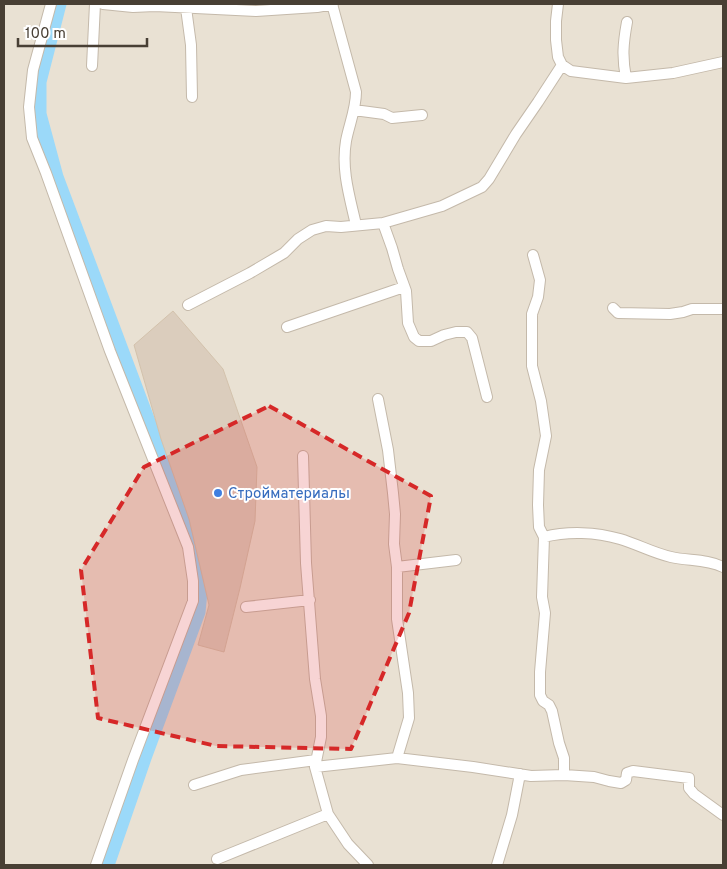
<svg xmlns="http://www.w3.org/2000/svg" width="727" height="869" viewBox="0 0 727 869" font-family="Overpass,sans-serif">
	<rect width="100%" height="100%" fill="#f5efe6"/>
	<path fill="#e9e1d3" d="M4 4H723V865H4Z"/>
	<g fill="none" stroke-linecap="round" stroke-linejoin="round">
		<path stroke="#9bd9f9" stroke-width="15" d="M59 4 39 82V114L56 177 176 496 194 549 201 581 198 612 144 758 107 865"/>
	</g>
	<path fill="#dbcdbd" stroke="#d3c2ac" d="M173 311 223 369 257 467 255 521 240 588 224 652 198 645 209 605 189 519 161 439 134 345Z"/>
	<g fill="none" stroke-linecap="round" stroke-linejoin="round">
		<defs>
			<path id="minor" d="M51 4 33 70 29 107 32 138 46 173 110 351 188 547 193 581V601L133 760 96 865
				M103 4 133 7 155 6 256 11 317 7 333 4
				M332 4 356 92C356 109 349 125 346 141 341 170 350 198 356 225
				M558 4 556 21V40L558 57 562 65 571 71 626 78 673 73 723 62
				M186 8 191 45 192 97
				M92 66 95 4
				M626 78C622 57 623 44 627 22
				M354 110 384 114 392 118 422 115
				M383 223 392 248 398 269 406 291 408 323 414 337 419 341H431L444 335 456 332H467L472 338 487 397
				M533 255 540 280 538 297 532 314V366L541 401 546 436 539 470 538 505 539 527 544 537
				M188 305 250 273 284 253 298 239 312 230 326 226 341 227 383 223 442 206 482 187 489 179 516 134 538 102 562 65
				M613 308 618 313 670 314 683 312 692 309H723
				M287 327 404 287
				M378 399 388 450 393 493 395 514 394 544 397 567V619L408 693 409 718 397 758
				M303 456 306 563 315 679 321 716V737L315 767 328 814 348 844 368 865
				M397 567 456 560
				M246 607 310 600
				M315 767 397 758 473 767 531 776 564 775 594 777 609 781 621 783 626 780 627 773 633 771 689 778V788L694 794 723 815
				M564 775V758L559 743 552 711 549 705 543 701 540 695V672L545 613 542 597 544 537C568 531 596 532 620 539 637 544 653 553 671 557 688 561 707 559 723 567
				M194 785 241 770 316 760
				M217 859 328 814
				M497 865 512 815 520 774"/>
		</defs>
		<use href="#minor" stroke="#c4b9aa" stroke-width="12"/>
		<use href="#minor" stroke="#fff" stroke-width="10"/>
	</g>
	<path fill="#d62828" fill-opacity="0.2" stroke="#d62828" stroke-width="4" stroke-dasharray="10 6" stroke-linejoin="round" d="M269 406 431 496 409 613 351 749 216 746 98 718 81 570 144 467Z"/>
	<circle fill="#3f7fe0" stroke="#fff" stroke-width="2" cx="218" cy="493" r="5"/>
	<g text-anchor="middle" stroke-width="4" stroke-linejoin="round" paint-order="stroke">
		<g font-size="15" fill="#366cbe" stroke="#fff" text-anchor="start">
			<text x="228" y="498">Стройматериалы</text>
		</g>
	</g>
	<rect width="727" height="869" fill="none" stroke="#483f34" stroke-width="10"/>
	<path d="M18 38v8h129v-8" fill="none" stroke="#483f34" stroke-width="2.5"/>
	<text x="25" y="38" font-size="15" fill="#483f34" stroke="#ffffff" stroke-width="4" paint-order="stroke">100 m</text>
</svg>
